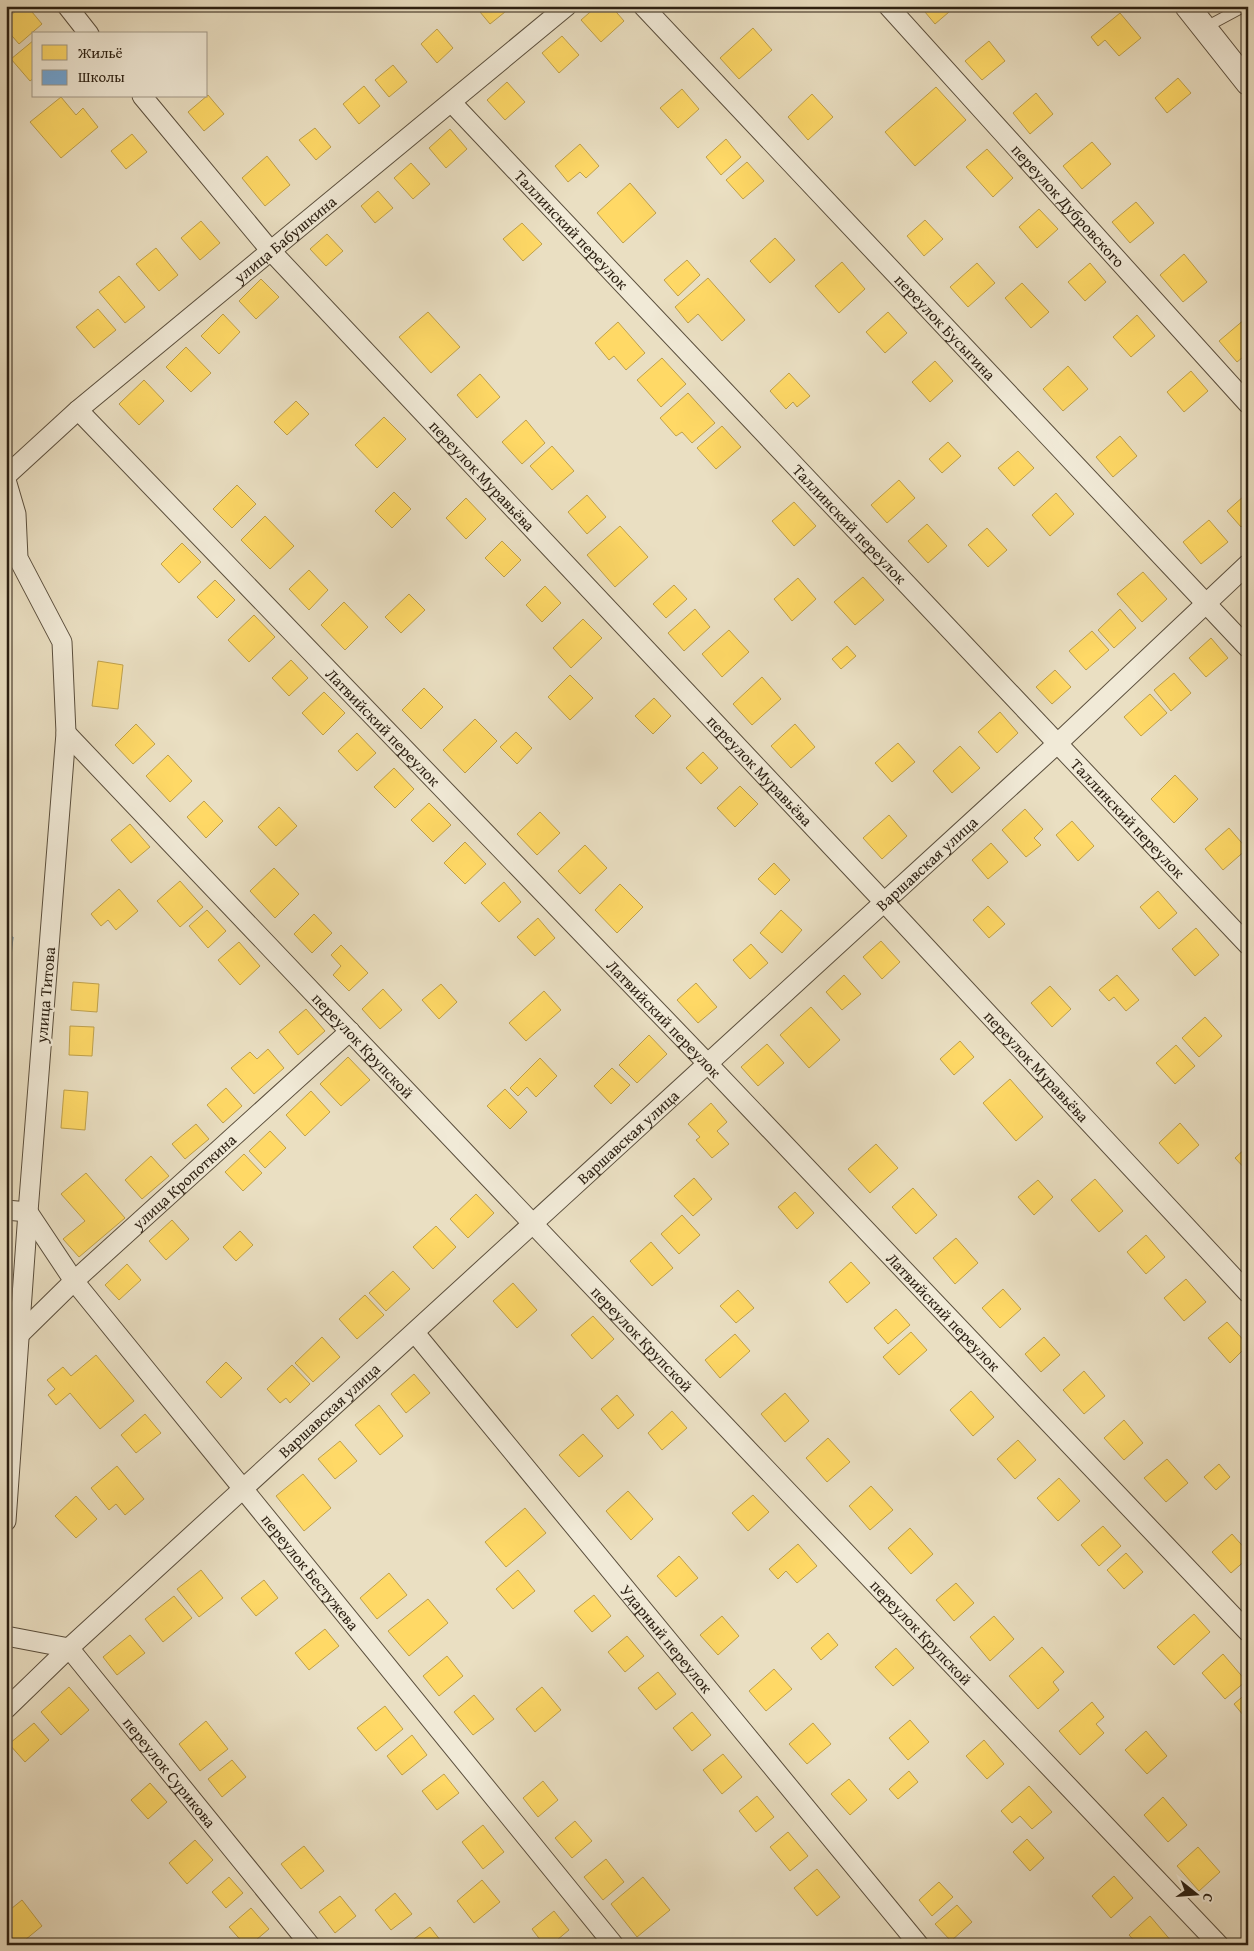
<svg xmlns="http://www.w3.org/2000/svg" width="1254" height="1951" viewBox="0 0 1254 1951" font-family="'Gentium Book Plus',serif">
	<rect width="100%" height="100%" fill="#eadfc2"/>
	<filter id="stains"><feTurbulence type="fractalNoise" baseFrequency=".004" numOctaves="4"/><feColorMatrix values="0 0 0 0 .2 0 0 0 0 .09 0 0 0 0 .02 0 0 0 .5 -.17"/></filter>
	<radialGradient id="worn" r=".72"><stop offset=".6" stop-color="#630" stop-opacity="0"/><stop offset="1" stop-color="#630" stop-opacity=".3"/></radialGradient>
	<path fill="#ffd966" stroke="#bfa14c" d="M22 6H27L42 24 19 44 6 29V19Z
		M475 6H501L505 12 490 24Z
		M597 6H611L624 21 601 42 581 20Z
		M920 6H956L935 24Z
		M1120 13 1141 38 1119 56 1105 40 1098 46 1091 37Z
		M753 28 772 50 739 79 720 58Z
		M437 29 453 48 437 63 421 44Z
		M562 36 579 55 559 73 542 53Z
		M34 40V78L30 81 11 59Z
		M989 41 1005 61 982 80 965 61Z
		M393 65 407 82 389 97 375 80Z
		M1178 78 1191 93 1167 113 1155 98Z
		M507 82 525 102 505 120 487 100Z
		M364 86 380 106 359 124 343 104Z
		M936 87 966 120 915 166 885 132Z
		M682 89 699 109 678 128 660 108Z
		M1036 93 1053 114 1030 134 1013 113Z
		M812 94 833 117 808 140 788 117Z
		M208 95 224 114 204 131 188 112Z
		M61 97 76 115 83 108 98 127 61 158 30 122Z
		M315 128 331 147 316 160 299 140Z
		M450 129 467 149 446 168 429 148Z
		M132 134 147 152 126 169 111 151Z
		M726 139 741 157 721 175 706 157Z
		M1092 142 1111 164 1082 189 1063 166Z
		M580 144 599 166 586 178 580 172 568 182 555 166Z
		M987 149 1013 178 993 197 966 167Z
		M267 156 290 185 265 206 242 178Z
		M747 162 764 181 743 199 726 180Z
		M411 163 430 184 413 199 394 178Z
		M630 183 656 213 623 243 597 213Z
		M378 191 393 208 375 223 361 206Z
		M1136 202 1154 223 1130 243 1112 222Z
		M1039 209 1058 229 1037 248 1019 227Z
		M925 220 943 239 924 256 907 236Z
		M201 221 220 243 200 260 181 238Z
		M522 223 542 244 523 261 503 239Z
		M327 234 343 251 326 266 310 249Z
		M775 238 795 260 770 283 750 261Z
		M156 248 178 275 159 291 136 264Z
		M1184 254 1207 282 1183 302 1160 275Z
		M687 260 700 275 678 296 664 280Z
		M842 262 865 289 839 313 815 286Z
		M977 263 995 283 968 307 950 287Z
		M1090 263 1106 282 1085 301 1068 282Z
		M119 276 145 307 125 323 99 292Z
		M708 278 745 320 722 341 698 314 688 323 675 307Z
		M261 279 279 297 256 319 239 301Z
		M1022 283 1049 312 1031 328 1005 298Z
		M98 309 116 330 94 348 76 327Z
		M428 312 460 347 431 373 399 337Z
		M888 312 907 333 885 353 866 332Z
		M223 314 240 332 219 354 201 336Z
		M1137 315 1155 336 1131 357 1113 337Z
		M1245 319 1248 322V353L1237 362 1219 341Z
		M618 322 645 353 626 370 614 356 609 360 595 343Z
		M186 347 211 373 191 392 166 367Z
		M662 358 686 384 661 407 637 380Z
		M935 361 953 381 930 402 912 382Z
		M1068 366 1088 389 1063 411 1043 389Z
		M1191 371 1208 391 1184 412 1167 392Z
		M789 373 810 396 797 407 793 402 786 409 770 391Z
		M480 374 500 397 477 418 457 395Z
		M144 380 164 401 139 425 119 404Z
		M688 393 715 423 692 443 682 432 676 436 660 418Z
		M296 401 309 414 287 435 274 422Z
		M384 417 406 439 377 468 355 445Z
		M526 420 545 443 522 464 502 442Z
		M722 426 741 447 716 469 697 448Z
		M1120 436 1137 456 1113 477 1096 457Z
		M948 442 961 456 942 473 929 459Z
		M552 446 574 471 552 490 530 466Z
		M1018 451 1034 468 1014 486 998 468Z
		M899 480 915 498 887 523 871 505Z
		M237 485 256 504 232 528 213 509Z
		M394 492 411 509 392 528 375 511Z
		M1056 493 1074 514 1050 536 1032 515Z
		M587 495 606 517 587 534 568 512Z
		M1244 496 1248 501V521L1241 527 1227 511Z
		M466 498 486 519 466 539 446 518Z
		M794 502 816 526 794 546 772 521Z
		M265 516 294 546 270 569 241 540Z
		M1209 520 1228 542 1201 564 1183 542Z
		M927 524 947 546 928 563 908 541Z
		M620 526 648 557 615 587 587 555Z
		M987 528 1007 550 988 567 968 545Z
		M502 541 521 560 504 577 485 558Z
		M182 543 201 562 179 583 161 564Z
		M309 570 328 590 309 610 289 589Z
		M1143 572 1167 599 1142 622 1117 594Z
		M863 577 884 600 855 625 834 602Z
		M798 578 816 599 792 621 774 599Z
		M215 580 235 600 217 618 197 597Z
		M674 585 687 599 666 618 653 604Z
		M545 586 561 603 542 622 526 605Z
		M409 594 425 610 401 633 385 617Z
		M344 602 368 627 345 650 321 625Z
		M695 609 710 627 684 651 668 633Z
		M1120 609 1136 628 1114 648 1098 630Z
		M254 615 275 637 249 662 228 640Z
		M583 619 602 638 571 668 553 648Z
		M729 630 749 652 722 677 702 654Z
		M1092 631 1109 650 1086 670 1069 651Z
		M1211 638 1228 658 1206 677 1189 658Z
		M847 646 856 656 841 669 832 659Z
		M291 660 308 678 289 696 272 678Z
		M98 661 123 665 118 709 92 706Z
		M1055 670 1071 687 1052 704 1036 687Z
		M1174 673 1191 693 1171 711 1154 690Z
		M570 675 593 698 570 720 548 697Z
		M762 677 781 699 752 725 733 704Z
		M424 688 443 707 421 729 402 710Z
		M324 692 345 713 323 735 302 713Z
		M1150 694 1167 713 1141 736 1124 717Z
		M654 698 671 716 653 734 635 716Z
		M1000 712 1018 733 997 753 978 732Z
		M475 719 497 741 465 773 443 750Z
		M136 724 155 744 133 764 115 745Z
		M795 724 815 747 791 768 771 746Z
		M516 732 532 748 517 764 500 747Z
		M357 733 376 753 357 771 338 751Z
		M898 743 915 762 892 782 875 763Z
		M960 746 980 768 952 793 933 771Z
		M703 752 718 768 701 784 686 768Z
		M168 755 192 781 170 802 146 776Z
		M394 768 414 789 395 808 374 787Z
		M1175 775 1198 799 1174 823 1151 799Z
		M740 786 758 804 735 827 717 808Z
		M204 801 223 821 206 838 187 817Z
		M429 803 451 825 433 842 411 820Z
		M279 807 297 826 276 846 258 827Z
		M1025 809 1043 829 1034 838 1041 845 1026 857 1002 830Z
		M540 812 560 833 537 855 517 834Z
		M889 815 907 836 882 859 863 838Z
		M1072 821 1094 846 1078 861 1056 835Z
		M130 824 150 847 131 863 111 840Z
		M1229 828 1247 849 1223 870 1205 849Z
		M465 842 486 864 465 884 444 863Z
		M991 843 1008 862 988 879 972 860Z
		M585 845 607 868 580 894 558 871Z
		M774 863 790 880 775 895 758 879Z
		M274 868 299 894 275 918 250 891Z
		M180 881 203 907 180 927 157 901Z
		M504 882 521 902 499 922 481 903Z
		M620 884 643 907 617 933 595 910Z
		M119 889 138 911 116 930 108 920 101 926 91 914Z
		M1158 891 1177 913 1159 929 1140 907Z
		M988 906 1005 924 989 938 973 920Z
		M207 910 226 931 208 948 189 926Z
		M781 910 802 930 782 953 760 933Z
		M314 914 332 933 312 953 294 934Z
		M538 918 555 938 535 956 517 937Z
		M1196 928 1219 955 1195 976 1172 949Z
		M881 941 900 962 882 979 863 957Z
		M239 942 260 966 240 985 218 960Z
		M751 944 768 963 750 979 733 960Z
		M341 945 368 973 349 991 333 975 341 966 331 955Z
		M844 975 861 994 842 1010 826 992Z
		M1117 975 1139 1000 1126 1011 1114 997 1109 1001 1099 990Z
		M73 982 99 984 97 1012 71 1010Z
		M696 983 717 1007 698 1023 677 1000Z
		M441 984 457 1002 439 1019 422 1000Z
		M1050 986 1071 1009 1052 1027 1031 1003Z
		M383 989 402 1010 380 1029 362 1009Z
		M544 991 561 1010 526 1041 509 1023Z
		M811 1007 840 1040 809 1068 780 1035Z
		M306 1009 325 1031 298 1055 279 1032Z
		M1205 1017 1222 1036 1199 1057 1182 1038Z
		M70 1026 94 1027 92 1056 69 1055Z
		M649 1035 667 1054 637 1083 619 1065Z
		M960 1041 974 1057 954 1075 940 1059Z
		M767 1044 784 1063 758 1086 741 1067Z
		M1176 1045 1195 1066 1175 1084 1156 1063Z
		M268 1049 284 1068 254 1094 231 1068 250 1052 257 1059Z
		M348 1057 370 1080 341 1106 320 1084Z
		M540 1058 557 1076 536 1097 527 1087 518 1096 510 1088Z
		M612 1068 630 1085 611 1104 594 1086Z
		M1010 1079 1043 1117 1016 1141 983 1103Z
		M226 1088 242 1106 223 1123 207 1105Z
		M505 1089 527 1112 510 1129 487 1106Z
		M64 1090 88 1092 85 1130 61 1128Z
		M311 1091 330 1112 305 1136 286 1115Z
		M711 1103 727 1122 717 1131 729 1144 712 1158 696 1140 700 1137 688 1124Z
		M1180 1123 1199 1145 1178 1164 1159 1143Z
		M196 1124 209 1139 185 1159 172 1144Z
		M270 1131 286 1148 265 1168 249 1151Z
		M876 1144 898 1168 870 1193 848 1169Z
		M1248 1146V1172L1235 1158Z
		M244 1154 262 1173 243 1191 225 1172Z
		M151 1156 169 1176 142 1199 125 1180Z
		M86 1173 125 1218 79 1257 63 1239 85 1221 61 1194Z
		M694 1178 712 1199 693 1216 674 1196Z
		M1095 1179 1123 1211 1099 1232 1071 1200Z
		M1038 1180 1053 1197 1034 1215 1018 1197Z
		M913 1188 937 1215 916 1234 892 1207Z
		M795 1192 814 1213 797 1229 778 1207Z
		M476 1194 494 1213 468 1238 450 1219Z
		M682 1215 700 1235 679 1254 661 1234Z
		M172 1220 189 1239 166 1260 149 1241Z
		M436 1226 456 1247 433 1269 413 1247Z
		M240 1231 253 1245 236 1261 223 1247Z
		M1146 1235 1165 1257 1146 1274 1127 1252Z
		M956 1238 978 1263 955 1284 933 1258Z
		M651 1242 673 1268 652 1286 630 1261Z
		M851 1262 870 1283 847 1303 829 1282Z
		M127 1264 141 1280 119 1300 105 1285Z
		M393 1271 410 1289 386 1311 369 1293Z
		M1186 1279 1206 1302 1184 1321 1164 1298Z
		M513 1283 537 1310 517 1328 493 1301Z
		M1003 1289 1021 1309 1000 1328 982 1308Z
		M738 1290 754 1308 736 1323 720 1306Z
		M365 1295 384 1315 357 1339 339 1319Z
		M896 1309 910 1325 888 1344 874 1328Z
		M593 1316 614 1339 592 1359 571 1335Z
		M1227 1322 1248 1345 1230 1363 1208 1338Z
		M911 1332 927 1350 899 1375 883 1357Z
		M735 1334 750 1351 720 1378 705 1360Z
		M322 1337 340 1357 313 1382 295 1363Z
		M1044 1337 1060 1355 1041 1372 1025 1354Z
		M96 1355 134 1401 100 1429 70 1393 56 1405 48 1395 55 1389 47 1380 63 1367 71 1376Z
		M226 1362 242 1378 221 1398 206 1382Z
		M292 1365 310 1384 290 1403 286 1398 280 1403 267 1389Z
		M1084 1371 1105 1396 1084 1414 1063 1390Z
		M414 1374 430 1393 406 1413 391 1394Z
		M971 1391 994 1417 973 1436 950 1410Z
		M785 1393 809 1421 785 1442 761 1414Z
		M617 1395 634 1415 618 1429 601 1409Z
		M379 1405 403 1436 380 1455 355 1425Z
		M672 1411 687 1428 662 1450 648 1433Z
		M145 1414 161 1433 136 1453 121 1435Z
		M1124 1420 1143 1443 1124 1460 1104 1438Z
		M583 1434 603 1456 579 1477 559 1455Z
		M828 1438 850 1462 827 1482 806 1458Z
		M1018 1440 1036 1460 1015 1479 997 1459Z
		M340 1441 357 1461 335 1479 318 1459Z
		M1167 1459 1188 1483 1166 1502 1144 1478Z
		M1219 1464 1230 1477 1216 1490 1204 1477Z
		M117 1466 144 1499 125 1515 116 1504 109 1510 91 1488Z
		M303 1474 331 1508 304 1531 276 1496Z
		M1059 1478 1080 1501 1058 1521 1037 1498Z
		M871 1486 893 1510 870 1530 849 1506Z
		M628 1491 653 1519 631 1540 606 1511Z
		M753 1495 769 1512 748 1531 732 1513Z
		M76 1496 97 1519 76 1538 55 1516Z
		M525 1508 546 1533 506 1567 485 1542Z
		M1103 1526 1121 1546 1099 1566 1081 1545Z
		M910 1528 933 1554 911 1574 888 1548Z
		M1232 1534 1248 1552V1558L1231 1573 1212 1552Z
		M798 1544 817 1566 797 1583 786 1571 778 1579 769 1569Z
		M1126 1553 1143 1572 1124 1589 1107 1570Z
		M679 1556 698 1578 676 1597 657 1576Z
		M201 1570 223 1598 199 1617 177 1589Z
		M518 1570 535 1591 513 1609 496 1589Z
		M389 1573 407 1595 377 1619 360 1598Z
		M264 1580 278 1598 256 1616 241 1598Z
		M956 1583 974 1603 954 1621 936 1600Z
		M594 1595 611 1616 592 1632 574 1611Z
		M174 1596 192 1618 163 1642 145 1619Z
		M428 1599 448 1623 409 1656 388 1631Z
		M1194 1614 1210 1632 1174 1665 1157 1647Z
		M722 1616 739 1636 718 1655 700 1635Z
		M994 1616 1014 1639 990 1661 970 1637Z
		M325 1629 339 1646 309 1670 295 1653Z
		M828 1633 838 1645 821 1660 811 1648Z
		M130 1635 145 1653 117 1675 103 1657Z
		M627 1636 644 1656 625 1672 608 1652Z
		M1042 1647 1064 1672 1053 1682 1059 1690 1038 1709 1009 1676Z
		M896 1648 914 1668 893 1686 875 1667Z
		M1223 1654 1246 1681 1225 1699 1202 1673Z
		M447 1656 463 1676 439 1696 423 1676Z
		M774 1669 792 1689 766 1711 749 1691Z
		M658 1672 676 1694 656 1710 638 1688Z
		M69 1687 89 1710 61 1735 41 1712Z
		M542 1687 561 1710 535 1732 516 1709Z
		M1248 1692V1721L1234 1704Z
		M474 1695 494 1719 473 1735 454 1712Z
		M1092 1702 1104 1717 1096 1724 1104 1733 1080 1755 1059 1731Z
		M385 1706 403 1729 376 1751 357 1728Z
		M692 1712 711 1735 692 1751 673 1728Z
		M910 1720 929 1742 908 1760 889 1738Z
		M206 1721 228 1749 200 1771 179 1744Z
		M34 1723 49 1740 25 1762 9 1744Z
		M813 1723 831 1744 807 1764 789 1744Z
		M1146 1731 1167 1756 1147 1774 1125 1750Z
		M412 1735 427 1755 402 1775 387 1756Z
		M984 1740 1004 1764 987 1779 966 1756Z
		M723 1754 742 1777 722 1794 703 1770Z
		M232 1760 246 1777 222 1797 208 1779Z
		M909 1771 918 1782 898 1799 889 1789Z
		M444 1774 459 1793 437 1810 422 1791Z
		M849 1779 867 1800 850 1815 831 1794Z
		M543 1781 558 1800 538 1817 523 1798Z
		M150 1783 167 1802 148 1819 131 1800Z
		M1029 1786 1052 1812 1032 1829 1020 1816 1012 1823 1001 1811Z
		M757 1796 774 1817 756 1832 739 1811Z
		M1163 1797 1187 1825 1168 1842 1144 1815Z
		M575 1821 592 1841 572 1858 555 1838Z
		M483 1825 504 1852 483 1869 462 1842Z
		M788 1832 808 1856 790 1871 770 1847Z
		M1027 1839 1044 1858 1030 1871 1013 1852Z
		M195 1840 213 1860 187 1884 169 1863Z
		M304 1846 324 1871 301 1889 281 1864Z
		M1198 1847 1220 1872 1199 1891 1177 1866Z
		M606 1859 624 1882 603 1900 584 1877Z
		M817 1869 840 1897 817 1916 794 1888Z
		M1114 1876 1133 1898 1111 1918 1092 1896Z
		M229 1877 243 1893 226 1908 212 1892Z
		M643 1877 670 1910 637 1937 611 1904Z
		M482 1880 500 1902 474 1923 457 1901Z
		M939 1882 953 1897 932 1916 919 1900Z
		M395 1893 412 1914 391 1930 375 1910Z
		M340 1896 356 1916 335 1933 319 1912Z
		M22 1900 42 1926 19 1945H15L6 1934V1913Z
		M957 1905 972 1922 951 1941 935 1924Z
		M251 1908 269 1929 250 1945H245L229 1927Z
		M554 1911 569 1930 551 1945H544L532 1929Z
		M1150 1916 1172 1942 1169 1945H1138L1129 1935Z
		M430 1927 444 1945H412L410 1942Z"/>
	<path fill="#6fa8dc" stroke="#5b7f9f" d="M6 936 13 937 6 1009Z"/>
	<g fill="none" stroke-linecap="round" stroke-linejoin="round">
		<defs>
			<path id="service" d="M1204 28 1245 6"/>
			<g id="minor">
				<path d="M67 6 89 34"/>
				<path id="s1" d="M643 6 1248 648"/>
				<path id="s2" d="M888 6 1248 404"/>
				<path id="s3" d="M142 96 270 250 884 902 1248 1293"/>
				<path id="s4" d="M452 103 1248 945"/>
				<path id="s5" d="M78 410 708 1064 1248 1632"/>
				<path id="s6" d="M6 476 78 410 567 6"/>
				<path d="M6 480 16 514 18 558 62 642 66 733 28 1212 6 1521"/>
				<path id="s7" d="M66 733 1219 1945"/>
				<path id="s8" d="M6 1210 28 1212 74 1281 614 1945"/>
				<path id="s9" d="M415 1333 919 1945"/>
				<path id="s10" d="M20 1334 74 1281 350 1031"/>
				<path id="s11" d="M6 1636 69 1648 310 1945"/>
				<path id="s12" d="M6 1709 69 1648 1058 743 1248 564"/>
			</g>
			<path id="tertiary" d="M1187 6 1248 83"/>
		</defs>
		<use href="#service" stroke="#5b4f3d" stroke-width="12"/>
		<use href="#minor" stroke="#5b4f3d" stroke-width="21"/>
		<use href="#tertiary" stroke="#5b4f3d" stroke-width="26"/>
		<use href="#service" stroke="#f1ead7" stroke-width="10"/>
		<use href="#minor" stroke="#f1ead7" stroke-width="19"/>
		<use href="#tertiary" stroke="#f1ead7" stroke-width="24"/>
	</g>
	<g text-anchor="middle" stroke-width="5" stroke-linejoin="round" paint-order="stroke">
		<g font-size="16" fill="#2b1f11" stroke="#f1ead7">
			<text dy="6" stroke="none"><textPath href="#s2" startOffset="269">переулок Дубровского</textPath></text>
			<text dy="6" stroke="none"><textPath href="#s4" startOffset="174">Таллинский переулок</textPath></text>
			<text dy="6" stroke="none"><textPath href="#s6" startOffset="366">улица Бабушкина</textPath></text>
			<text dy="6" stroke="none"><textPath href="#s1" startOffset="441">переулок Бусыгина</textPath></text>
			<text dy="6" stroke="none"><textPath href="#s3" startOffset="510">переулок Муравьёва</textPath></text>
			<text dy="6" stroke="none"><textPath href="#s4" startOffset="579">Таллинский переулок</textPath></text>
			<text dy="6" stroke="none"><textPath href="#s5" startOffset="440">Латвийский переулок</textPath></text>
			<text dy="6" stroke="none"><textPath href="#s3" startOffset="915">переулок Муравьёва</textPath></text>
			<text dy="6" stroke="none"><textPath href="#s4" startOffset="984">Таллинский переулок</textPath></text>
			<text dy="6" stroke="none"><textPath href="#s12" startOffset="1250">Варшавская улица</textPath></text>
			<text transform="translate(45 995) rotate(-85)" y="6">улица Титова</text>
			<text dy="6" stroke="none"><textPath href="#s5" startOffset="845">Латвийский переулок</textPath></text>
			<text dy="6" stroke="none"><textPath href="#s7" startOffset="431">переулок Крупской</textPath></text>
			<text dy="6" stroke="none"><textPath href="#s3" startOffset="1320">переулок Муравьёва</textPath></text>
			<text dy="6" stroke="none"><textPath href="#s12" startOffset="845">Варшавская улица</textPath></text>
			<text dy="6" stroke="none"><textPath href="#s10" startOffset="224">улица Кропоткина</textPath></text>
			<text dy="6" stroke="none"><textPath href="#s5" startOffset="1250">Латвийский переулок</textPath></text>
			<text dy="6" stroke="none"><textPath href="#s7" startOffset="836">переулок Крупской</textPath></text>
			<text dy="6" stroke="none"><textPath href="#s12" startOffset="440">Варшавская улица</textPath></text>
			<text dy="6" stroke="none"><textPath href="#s8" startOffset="480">переулок Бестужева</textPath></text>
			<text dy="6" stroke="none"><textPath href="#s7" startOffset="1241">переулок Крупской</textPath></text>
			<text dy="6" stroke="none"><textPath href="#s9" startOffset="396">Ударный переулок</textPath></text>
			<text dy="6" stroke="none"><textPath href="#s11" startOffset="224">переулок Сурикова</textPath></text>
		</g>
	</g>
	<rect width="1254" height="1951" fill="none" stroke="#eadfc2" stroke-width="25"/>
	<rect x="8" y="8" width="1239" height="1936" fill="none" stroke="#2b1f11" stroke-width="2.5"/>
	<rect x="12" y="12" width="1229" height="1926" fill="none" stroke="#2b1f11"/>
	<rect x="32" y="32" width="175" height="65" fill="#f1ead7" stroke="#a29988"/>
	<rect x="42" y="45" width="25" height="15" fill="#ffd966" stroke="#a29988"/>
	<text x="78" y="58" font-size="15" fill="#2b1f11">Жильё</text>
	<rect x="42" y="70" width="25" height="15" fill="#6fa8dc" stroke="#a29988"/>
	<text x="78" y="82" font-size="15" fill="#2b1f11">Школы</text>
	<g transform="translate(1196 1894) rotate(107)" stroke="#f1ead7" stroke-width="4" paint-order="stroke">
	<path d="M0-4L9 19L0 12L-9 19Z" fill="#2b1f11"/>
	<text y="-8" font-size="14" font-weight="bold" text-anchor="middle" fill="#2b1f11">С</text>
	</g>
	<rect width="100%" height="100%" filter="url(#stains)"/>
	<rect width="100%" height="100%" fill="url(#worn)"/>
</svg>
